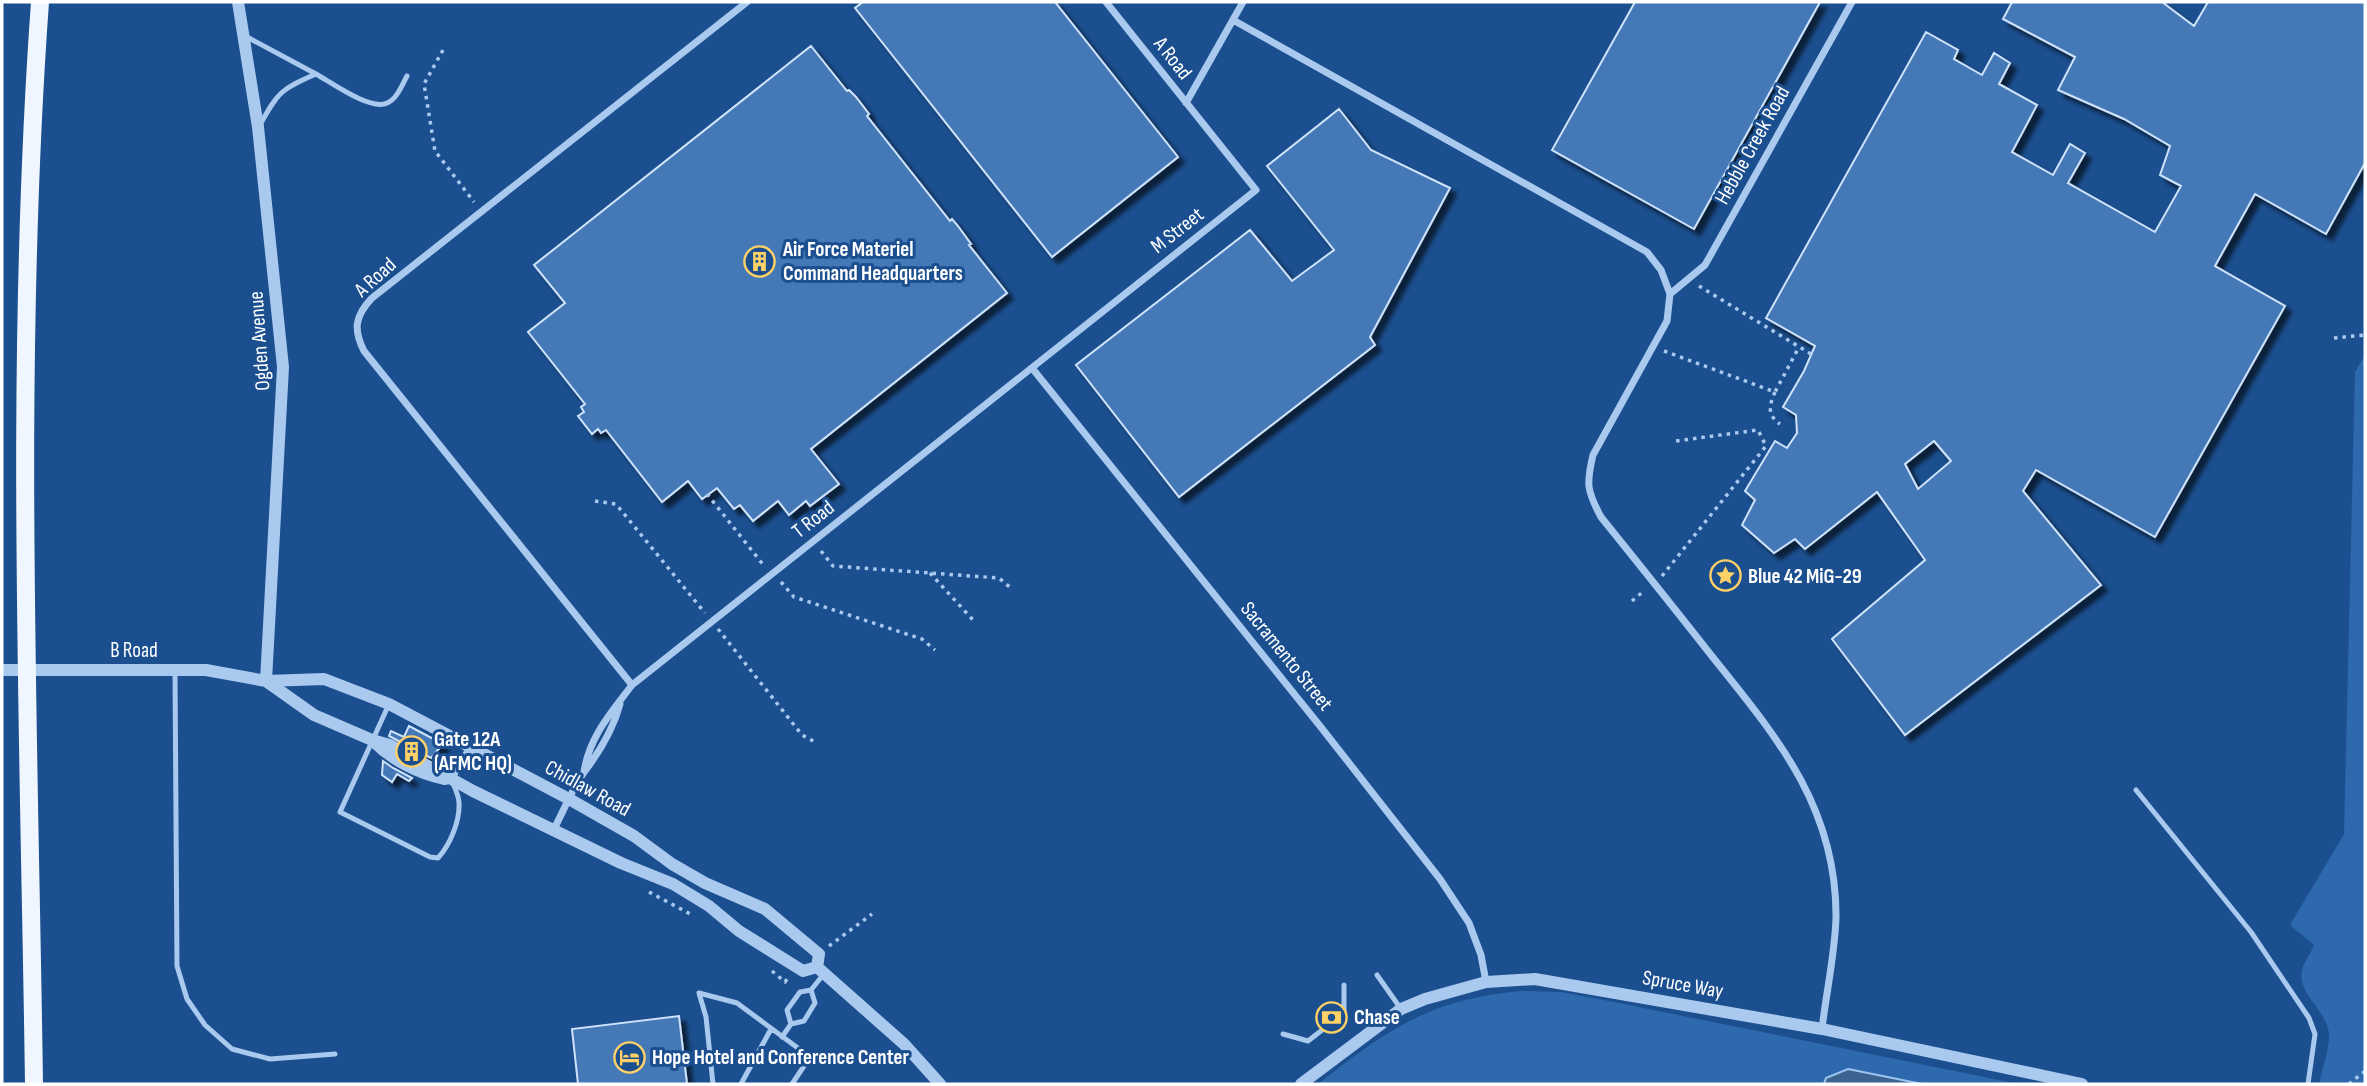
<svg xmlns="http://www.w3.org/2000/svg" width="2367" height="1086" viewBox="0 0 2367 1086" font-family="'Sofia Sans Condensed',sans-serif">
	<defs>
		<filter id="shadow"><feDropShadow dx="6" dy="6" stdDeviation="2" flood-color="#0009"/></filter>
	</defs>
	<rect width="100%" height="100%" fill="#1b4f8f"/>
	<path fill="#2e69ad" d="M2365 355V1084H2319C2322 1069 2329 1051 2329 1035 2328 1010 2297 996 2302 970 2304 962 2311 953 2314 945L2290 925 2344 834 2355 372Z
		M1522 991 1561 992 1609 1001 2019 1084H1318C1388 1029 1430 999 1522 991Z"/>
	<path fill="#3c6290" stroke="#9cc4f0" stroke-width="2" d="M1848 1069 1922 1084H1824L1826 1078Z"/>
	<path fill="#4478b7" stroke="#cfe3fa" stroke-width="2" fill-rule="evenodd" filter="url(#shadow)" d="M863 2H1055L1178 157 1052 257 855 8Z
		M1635 2H1820L1694 229 1552 150Z
		M2012 2H2162L2194 26 2208 2H2365V163L2326 234 2255 194 2215 266 2285 306 2155 537 2036 470 2023 491 2101 585 1905 735 1832 639 1925 560 1877 492 1805 549 1795 539 1774 553 1742 525 1755 500 1745 491 1775 441 1787 448 1797 433 1796 415 1783 407 1804 371 1815 346 1766 318 1926 32 1958 50 1954 59 1982 75 1994 53 2010 63 1999 84 2037 105 2012 152 2053 175 2070 144 2085 153 2068 183 2155 232 2181 186 2160 175 2170 146 2124 119 2058 90 2075 57 2003 19ZM1934 441 1951 461 1918 489 1905 464Z
		M811 46 847 91 849 90 856 97 869 114 867 116 950 221 952 219 958 226 971 244 969 245 1007 293 811 449 839 484 810 506 806 501 789 515 778 501 753 521 740 505 734 509 717 488 702 499 688 481 662 502 606 430 601 433 598 429 592 434 578 416 584 412 581 407 585 404 528 332 565 303 534 265Z
		M1339 109 1371 150 1450 188 1370 337 1375 345 1179 497 1076 365 1250 230 1292 281 1334 250 1267 166Z
		M409 726 443 744 431 758 389 736 391 731 404 737Z
		M383 761 393 768 412 778 409 781 397 774 392 782 382 775Z
		M679 1016 687 1084H578L572 1029Z"/>
	<g fill="none" stroke-linecap="round" stroke-linejoin="round">
		<path stroke="#a9c9ee" stroke-width="3.5" stroke-dasharray="3.5 5" stroke-linecap="butt" d="M443 50 424 84 435 151 474 202
			M1699 286 1811 354
			M2334 338 2365 335
			M1664 351 1775 392 1799 347
			M1775 392C1769 406 1767 415 1780 424
			M707 494 765 567
			M595 501 616 504 705 613
			M821 551 833 566 999 578 1012 589
			M930 573 973 620
			M1662 576 1766 446 1758 430 1676 441
			M781 582 794 597 922 639 935 650
			M1632 601 1645 590
			M718 629 802 735 817 743
			M649 892 694 916
			M829 946 872 914
			M772 971 785 982 787 979
			M2349 1084 2365 1071"/>
		<path stroke="#a9c9ee" stroke-width="5" d="M247 37 316 74C281 89 278 92 260 125
			M316 74C332 83 371 111 387 103 397 99 402 85 407 76
			M175 672 177 966 187 999 205 1025 232 1049 270 1059 335 1054
			M389 704 340 812 430 857 438 858C450 845 460 821 459 803 459 796 455 788 452 781L468 748
			M2136 790 2251 932 2309 1018 2315 1034 2308 1084
			M1377 975 1401 1009
			M699 993 737 1003 810 1057 792 1084
			M699 993 706 1017 713 1084
			M791 1024 787 1010 800 992 811 990 823 975
			M1283 1034 1308 1041 1344 1013V985
			M782 1037 791 1024 804 1021 815 1003 811 990
			M741 1084 771 1029"/>
		<path stroke="#a9c9ee" stroke-width="7" d="M1233 20 1647 252 1661 270 1670 294 1667 321 1593 455C1586 484 1587 491 1601 517 1638 563 1675 609 1711 655 1776 736 1837 807 1836 918 1835 953 1826 994 1822 1029
			M1186 103 1243 2
			M1670 294 1705 265 1852 2
			M1032 368 1320 726 1440 879 1469 923 1481 955 1486 982
			M632 685 364 351C353 329 355 316 372 298L747 2
			M584 772C589 737 611 713 632 685L1256 190 1106 2
			M554 829C564 810 572 789 585 771 600 751 613 730 620 704"/>
		<path stroke="#a9c9ee" stroke-width="12" d="M238 2 258 127 283 367 266 681
			M2 670H206L266 681 324 679 389 704 569 799 634 836 672 864 705 883 765 909 819 954 817 967
			M266 681 314 715 372 740 390 745 473 791 621 863 673 884 709 906 739 931 803 971 817 967
			M373 741C392 760 419 774 445 779
			M817 967 904 1044 940 1084
			M1301 1084 1401 1009 1425 999 1486 982 1535 979 1822 1029 2082 1084"/>
		<path stroke="#f0f6ff" stroke-width="18" d="M34 1084C29 724 14 362 40 2"/>
	</g>
	<defs>
		<symbol id="building-ring" viewBox="-11 -11 22 22"><circle r="9.5" fill="#1b4f8f" stroke="#ffd166" stroke-width="1.5"/><path d="M-4-6H4V6H1V3H-1V6H-4ZM-2.5-4.3h1.7v1.8h-1.7ZM.8-4.3h1.7v1.8H.8ZM-2.5-1h1.7V.8h-1.7ZM.8-1h1.7V.8H.8Z" fill="#ffd166"/></symbol>
		<symbol id="sight-ring" viewBox="-11 -11 22 22"><circle r="9.5" fill="#1b4f8f" stroke="#ffd166" stroke-width="1.5"/><path d="M0-6L1.8-2.2L6-1.7L2.9 1.2L3.7 5.4L0 3.3L-3.7 5.4L-2.9 1.2L-6-1.7L-1.8-2.2Z" fill="#ffd166"/></symbol>
		<symbol id="bank-ring" viewBox="-11 -11 22 22"><circle r="9.5" fill="#1b4f8f" stroke="#ffd166" stroke-width="1.5"/><path d="M-6-4H6V4H-6ZM0-2.3a2.3 2.3 0 1 0 0 4.6a2.3 2.3 0 1 0 0-4.6Z" fill="#ffd166"/></symbol>
		<symbol id="hotel-ring" viewBox="-11 -11 22 22"><circle r="9.5" fill="#1b4f8f" stroke="#ffd166" stroke-width="1.5"/><path d="M-6-4.5h1.5V1H6V5H4.5V3h-9V5H-6ZM-4 0a1.8 1.8 0 1 1 3.6 0ZM.5 0V-2.5h3Q6-2.5 6 0Z" fill="#ffd166"/></symbol>
	</defs>
	<g fill-rule="evenodd">
		<use href="#building-ring" x="742" y="244" width="35" height="35"/>
		<use href="#sight-ring" x="1708" y="558" width="35" height="35"/>
		<use href="#building-ring" x="394" y="734" width="35" height="35"/>
		<use href="#bank-ring" x="1314" y="1000" width="35" height="35"/>
		<use href="#hotel-ring" x="612" y="1040" width="35" height="35"/>
	</g>
	<g text-anchor="middle" stroke-width="6" stroke-linejoin="round" paint-order="stroke">
		<g font-size="21" fill="#fff" stroke="#1b4f8f">
			<text transform="translate(1173 58) rotate(52)" y="7">A Road</text>
			<text transform="translate(1752 145) rotate(-61)" y="7">Hebble Creek Road</text>
			<text transform="translate(1177 230) rotate(-38)" y="7">M Street</text>
			<text transform="translate(375 277) rotate(-42)" y="7">A Road</text>
			<text transform="translate(259 341) rotate(-94)" y="7">Ogden Avenue</text>
			<text transform="translate(813 519) rotate(-38)" y="7">T Road</text>
			<text x="134" y="657">B Road</text>
			<text transform="translate(1287 656) rotate(51)" y="7">Sacramento Street</text>
			<text transform="translate(588 788) rotate(29)" y="7">Chidlaw Road</text>
			<text transform="translate(1683 984) rotate(10)" y="7">Spruce Way</text>
		</g>
		<g font-size="21" font-weight="bold" fill="#fff" stroke="#1b4f8f" text-anchor="start">
			<text x="783" y="256">Air Force Materiel<tspan x="783" dy="24">Command Headquarters</tspan></text>
			<text x="1748" y="583">Blue 42 MiG-29</text>
			<text x="434" y="746">Gate 12A<tspan x="434" dy="24">(AFMC HQ)</tspan></text>
			<text x="1354" y="1024">Chase</text>
			<text x="652" y="1064">Hope Hotel and Conference Center</text>
		</g>
	</g>
	<rect width="2367" height="1086" fill="none" stroke="#ffffff" stroke-width="7"/>
</svg>
